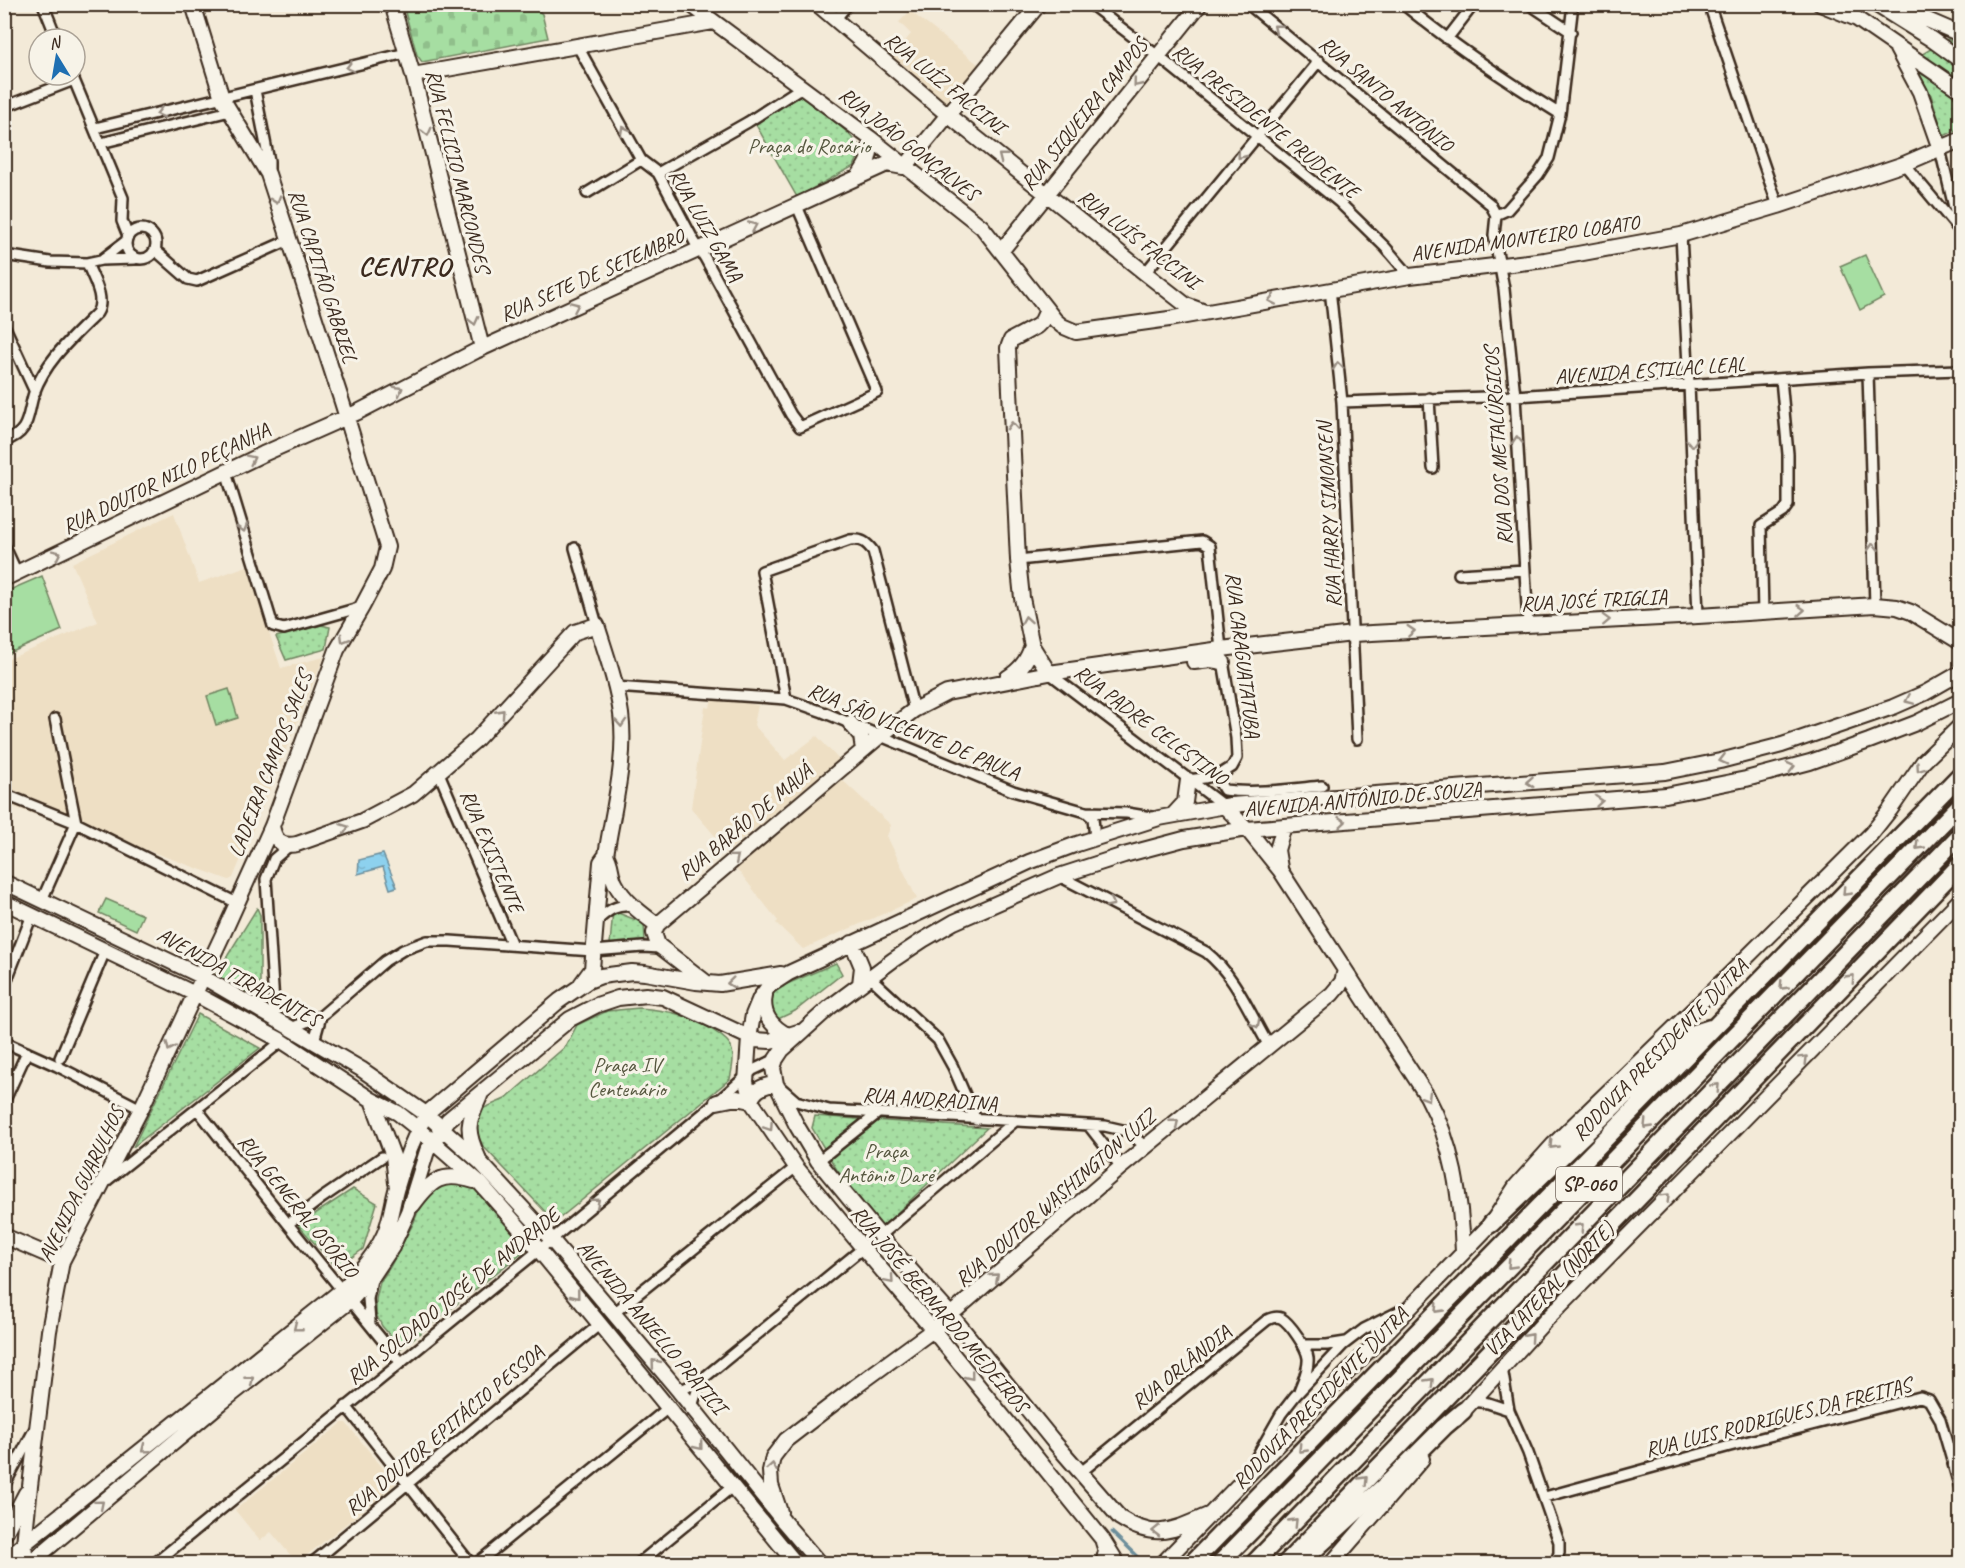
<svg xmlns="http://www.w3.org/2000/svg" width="1965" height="1568" viewBox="0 0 1965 1568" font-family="Caveat,sans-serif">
	<defs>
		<pattern id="cemetery-stones" width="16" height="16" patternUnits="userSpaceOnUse" patternTransform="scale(1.5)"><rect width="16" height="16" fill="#a6dea2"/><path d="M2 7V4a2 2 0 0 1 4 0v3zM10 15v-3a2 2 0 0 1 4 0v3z" fill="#90bf8b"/></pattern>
		<pattern id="park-dots" width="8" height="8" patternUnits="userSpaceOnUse" patternTransform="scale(1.5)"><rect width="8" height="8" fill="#a6dea2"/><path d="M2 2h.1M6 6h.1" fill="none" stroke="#90bf8b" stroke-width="1.8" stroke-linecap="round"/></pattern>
		<pattern id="water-ripples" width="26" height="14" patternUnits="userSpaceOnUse" patternTransform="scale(1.5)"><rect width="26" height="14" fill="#8dd1ee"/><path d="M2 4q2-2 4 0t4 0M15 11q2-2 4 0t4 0" fill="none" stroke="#7bb4cc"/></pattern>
	</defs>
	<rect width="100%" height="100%" fill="#f3ead8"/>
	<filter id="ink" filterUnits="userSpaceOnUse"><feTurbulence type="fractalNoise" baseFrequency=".0167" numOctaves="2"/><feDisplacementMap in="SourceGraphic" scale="12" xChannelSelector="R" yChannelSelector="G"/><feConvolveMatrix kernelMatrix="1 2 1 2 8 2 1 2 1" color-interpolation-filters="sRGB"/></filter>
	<g filter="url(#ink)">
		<path fill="#eedfc4" d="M910 11 983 68 948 113 889 61 911 34 899 22Z
			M174 513 199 583 247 566 281 668 324 657 233 878 229 880 136 846 132 853 73 828 11 806 5 805 4 661 98 622 72 563Z
			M712 697 758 705 754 725 785 760 817 736 840 761 728 851 691 808 705 707 710 708Z
			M840 778 891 825 887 836 917 899 803 949 776 923 778 921 741 874 732 867Z
			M342 1423H346L396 1484 297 1563 271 1532 260 1541 235 1510Z"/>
		<path fill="url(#cemetery-stones)" stroke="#708460" stroke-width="1.5" d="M403 5H533L542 14 548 38 422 62 417 55Z"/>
		<path fill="url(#park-dots)" stroke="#708460" stroke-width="1.5" d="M1947 39 1960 45V128L1944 136 1931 95 1911 61Z
			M802 94 848 133 859 146 858 158 854 166 797 197 755 123Z
			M321 625 330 627 326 649 286 660 276 637Z
			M257 908 260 915V1004L217 985 215 976Z
			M613 911 644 923 645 941 610 944Z
			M836 963 842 974 795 1011 776 1020 767 1002 773 990Z
			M639 1008C667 1010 691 1015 714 1031 720 1035 729 1040 731 1047 735 1057 732 1069 730 1079L555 1222 483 1146 476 1131 477 1118 484 1108 505 1099 566 1046 577 1025 607 1011Z
			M198 1014 260 1048 133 1147Z
			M815 1116 987 1128 882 1227 837 1170 812 1128Z
			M448 1182H463L475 1188 529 1247 401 1348 382 1326 376 1314V1299L380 1282 390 1267 414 1222 424 1196Z
			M353 1189 377 1203 363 1249 337 1268 298 1225Z"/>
		<path fill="#a6dea2" stroke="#708460" stroke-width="1.5" d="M1865 255 1884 297 1860 310 1840 266Z
			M42 576 62 630 5 655V592Z
			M229 689 238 718 216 725 207 696Z
			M106 899 143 915 136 930 99 913Z"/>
		<path fill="url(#water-ripples)" stroke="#6c8e9b" stroke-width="1.5" d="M383 854 397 887 390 889 383 867 358 874 359 860Z"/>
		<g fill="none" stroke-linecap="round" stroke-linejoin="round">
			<path stroke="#6c8e9b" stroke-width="3" d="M1112 1532 1142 1561"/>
			<defs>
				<path id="street" d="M43 4 57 39
					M1090 4 1158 56 1339 202 1385 247 1410 276
					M1248 4 1490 204 1496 215
					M1403 4C1453 45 1505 80 1560 114
					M1529 4 1571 32
					M1709 4 1778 206
					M835 20 848 4
					M1447 39 1474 4
					M577 45 641 160 658 173 694 241 705 258 791 415 800 427 877 392 797 206
					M72 75 123 198 122 221 128 236
					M255 90 269 161V173
					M4 107 74 80
					M95 128 406 53
					M101 143 230 111
					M1940 149 1959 228
					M1904 164 1960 231
					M658 173 748 122 802 87
					M587 193 641 160
					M1496 215 1494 235 1504 289 1515 396 1528 624
					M1496 215 1507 210 1538 175 1549 158 1560 114 1573 4
					M126 244a15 15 0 1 1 30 0a15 15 0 1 1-30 0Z
					M1681 235 1689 384 1698 616
					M155 250 188 279 197 281 289 240
					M4 255 50 262 87 263 101 260 135 259
					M101 260 126 241
					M1145 273 1319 61
					M1330 289 1342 402 1357 739
					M4 325 35 392
					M1868 373 1875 605
					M1429 398 1433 468
					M1342 402 1515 396 1868 373 1960 370
					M4 441C31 433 27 414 34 393 46 360 73 337 97 313 106 298 93 279 87 263
					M226 472 273 626 284 629 362 607
					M4 545 17 573
					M575 548 597 625
					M1018 560 1202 541 1210 546 1221 649 1236 738 1237 758 1232 767 1221 774 1204 778 1188 780
					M1459 574 1525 570
					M1763 613 1761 526 1783 512 1788 505V454L1781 379
					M1049 673 1224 806
					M615 687 786 699 823 712 1013 791 1086 812 1127 813 1157 818
					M786 699 762 571 850 540C862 539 866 542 873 551L914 710
					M55 719 76 823
					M439 773 512 945
					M1215 775 1224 790C1256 794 1290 789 1322 786
					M4 794 76 823 237 903
					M1086 812 1093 818 1095 838
					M1059 876 1206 952C1235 975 1250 1014 1269 1046
					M42 900 76 823
					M594 923C607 912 614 904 632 906
					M870 977 938 1040 953 1067 976 1120
					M6 982 32 915
					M275 1019 266 879 274 859 290 845
					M291 1028 321 1016 385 961 403 950 427 941H450L593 951 643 947 660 948
					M314 1041 321 1016
					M4 1042 57 1066 141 1109
					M60 1058 105 951
					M780 1087 796 1101 829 1110 1105 1126 1127 1131 1146 1147
					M4 1102 27 1052
					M197 1109 288 1224 400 1362
					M1089 1126 1121 1167
					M818 1161 877 1114
					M105 1182 282 1041
					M288 1224 322 1198 382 1157
					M880 1236 1014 1122
					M614 1313 796 1167
					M370 1321 368 1299 372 1279
					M1304 1345H1327L1346 1342
					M1502 1368 1509 1410 1528 1453 1559 1542V1553L1555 1564
					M679 1391 700 1381 863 1248
					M1472 1401 1488 1403 1509 1410
					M346 1406 471 1564
					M692 1407 700 1381
					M1252 1465 1281 1414 1295 1396 1343 1345 1364 1329 1404 1309
					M1080 1473 1267 1320C1271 1318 1276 1316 1281 1318 1290 1323 1307 1348 1308 1358 1309 1370 1303 1380 1299 1391
					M4 1486 34 1430
					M1545 1497 1730 1446 1920 1397 1929 1400 1940 1419 1960 1488
					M154 1564 539 1250 717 1102 753 1070 776 1059
					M311 1564 600 1324
					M476 1564 668 1408
					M638 1564 732 1487"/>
				<path id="secondary" d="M392 4 413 75 482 348
					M690 4 870 138 982 227 1055 320 1062 326 1076 332 1169 319 1410 276 1545 260 1681 235 1778 206 1904 164 1960 140
					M817 4 948 115 1145 273 1186 305 1205 312
					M1820 4 1857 19 1960 90
					M1875 4 1931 39 1960 60
					M1890 4 1960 34
					M1897 49 1920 92 1940 149
					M413 75 713 22
					M905 167 1039 4
					M858 177C868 163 872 155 870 138
					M1002 250 1200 4
					M1047 310 1042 321 1037 326 1011 340 1008 348 1018 560 1022 598 1032 646 1049 673
					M4 579 263 454 358 412 476 351 887 164 903 167
					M1194 662 1211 660 1223 662
					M1007 678C1020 670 1027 661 1032 646
					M850 723 861 736 863 750
					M1224 806 1247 829 1280 870 1427 1096C1453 1144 1461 1197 1463 1252
					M1173 815 1185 802 1188 780
					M272 826C275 841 281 847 297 844L362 821 413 794 477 739 575 632 597 625C606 654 617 684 621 714 627 759 613 810 606 855L601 862 592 969 581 984
					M606 855C612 864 610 873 615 883 624 901 641 913 657 925
					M1280 868 1277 850 1284 826
					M4 882 203 977 361 1069 426 1114 480 1162 551 1239 679 1391 784 1522 820 1564
					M4 902 195 994 282 1041 372 1100 398 1113 418 1129 480 1183 539 1250 796 1564
					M852 943 862 967 860 984
					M707 983 658 945 654 933 657 925 880 736 914 710 947 693 1049 673 1221 649 1353 634 1698 616 1875 605 1897 607 1911 612 1960 642
					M765 995C761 1015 772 1027 789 1036
					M372 1100 393 1156 396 1183
					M717 1102 737 1098 751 1101C754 1089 764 1085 776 1084
					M478 1157C465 1129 468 1123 480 1096
					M413 1205C431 1180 442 1171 474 1181
					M4 1236 62 1261
					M1456 1419 1545 1321 1960 900
					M780 1512 771 1485 770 1471 773 1457 786 1440 855 1387 933 1330 1121 1167 1332 994 1342 982 1345 970
					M1211 1514C1174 1529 1157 1542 1120 1518L1054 1442 951 1315 880 1236 818 1161 797 1126 776 1084 773 1068 776 1059 782 1050 830 1007 893 960 923 940 954 922 1059 876 1124 855 1184 839 1247 829 1666 795 1746 779 1810 762 1869 741 1916 723 1960 701
					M4 1535 26 1493
					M4 1560 342 1290C358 1273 374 1257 384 1235 391 1220 392 1203 397 1187 404 1162 414 1136 426 1114L559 1001 588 981 601 976 632 972 645 973 696 982 720 984 781 974
					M26 1564 24 1544 30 1486 49 1331 62 1261 141 1109 224 932 272 826 337 650 362 607 382 569 387 547 342 402 268 174 222 98 193 4
					M29 1564 221 1403 351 1300 374 1274 392 1247 408 1212 427 1151 448 1120 570 1019 597 1005 618 998 646 995 663 997 755 1040 770 1041 798 1032
					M1103 1564 1106 1551 1103 1542
					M1118 1564 1103 1540 933 1330 863 1248 796 1167 751 1101 746 1082 749 1038 753 1015 760 998 769 986 789 973 1029 862 1077 844 1159 818 1231 805 1665 772 1720 761 1782 745 1893 707 1925 693 1960 673
					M1162 1564 1491 1224 1516 1186 1553 1145 1731 973 1871 834 1890 810 1923 762 1960 726
					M1331 1564 1422 1459"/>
				<path id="highway" d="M1491 1224 1688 1035 1710 1028
					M1191 1564 1960 775
					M1219 1564 1960 805
					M1253 1564 1960 835
					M1285 1564 1960 865
					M1299 1564 1392 1479 1444 1427 1463 1411"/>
			</defs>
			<use href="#street" stroke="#3b2a1e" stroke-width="14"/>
			<use href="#secondary" stroke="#3b2a1e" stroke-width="18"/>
			<use href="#highway" stroke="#3b2a1e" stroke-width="21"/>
			<use href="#street" stroke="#f7f3e8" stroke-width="9"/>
			<use href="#secondary" stroke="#f7f3e8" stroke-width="14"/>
			<use href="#highway" stroke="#f7f3e8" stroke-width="16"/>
		</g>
		<defs><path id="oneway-chevron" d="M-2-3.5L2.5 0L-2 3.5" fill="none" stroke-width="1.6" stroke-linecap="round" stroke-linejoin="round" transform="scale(1.5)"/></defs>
		<g stroke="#998e83">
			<use href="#oneway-chevron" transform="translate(1277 28) rotate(-141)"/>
			<use href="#oneway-chevron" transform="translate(350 67) rotate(166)"/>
			<use href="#oneway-chevron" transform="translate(1137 83) rotate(129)"/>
			<use href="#oneway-chevron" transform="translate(160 113) rotate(166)"/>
			<use href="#oneway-chevron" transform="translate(624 130) rotate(-119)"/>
			<use href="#oneway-chevron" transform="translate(427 132) rotate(76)"/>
			<use href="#oneway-chevron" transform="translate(1241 155) rotate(129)"/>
			<use href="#oneway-chevron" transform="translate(1002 157) rotate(-142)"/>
			<use href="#oneway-chevron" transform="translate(276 200) rotate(73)"/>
			<use href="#oneway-chevron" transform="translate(753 226) rotate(-24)"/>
			<use href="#oneway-chevron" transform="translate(1272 300) rotate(169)"/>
			<use href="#oneway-chevron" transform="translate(575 306) rotate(-24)"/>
			<use href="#oneway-chevron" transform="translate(474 321) rotate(76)"/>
			<use href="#oneway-chevron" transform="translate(1338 366) rotate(-96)"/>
			<use href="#oneway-chevron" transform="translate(399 390) rotate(-28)"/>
			<use href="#oneway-chevron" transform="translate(1012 426) rotate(-93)"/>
			<use href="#oneway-chevron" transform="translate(1517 440) rotate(-93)"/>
			<use href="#oneway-chevron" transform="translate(1692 443) rotate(88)"/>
			<use href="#oneway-chevron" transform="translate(251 459) rotate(-26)"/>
			<use href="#oneway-chevron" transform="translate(243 528) rotate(73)"/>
			<use href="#oneway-chevron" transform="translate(1873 547) rotate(-92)"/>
			<use href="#oneway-chevron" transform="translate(57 554) rotate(-26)"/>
			<use href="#oneway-chevron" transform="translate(1801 610) rotate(-4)"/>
			<use href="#oneway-chevron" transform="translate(1026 620) rotate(-99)"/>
			<use href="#oneway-chevron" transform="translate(1606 620) rotate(-2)"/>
			<use href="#oneway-chevron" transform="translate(1411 631) rotate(-4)"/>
			<use href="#oneway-chevron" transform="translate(344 639) rotate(121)"/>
			<use href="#oneway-chevron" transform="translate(1909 700) rotate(157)"/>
			<use href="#oneway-chevron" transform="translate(501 713) rotate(-48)"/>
			<use href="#oneway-chevron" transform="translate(621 723) rotate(86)"/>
			<use href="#oneway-chevron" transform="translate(1723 760) rotate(166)"/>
			<use href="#oneway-chevron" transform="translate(1791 767) rotate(-15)"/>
			<use href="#oneway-chevron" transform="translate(1920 768) rotate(125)"/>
			<use href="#oneway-chevron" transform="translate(1530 782) rotate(176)"/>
			<use href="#oneway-chevron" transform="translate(1599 801) rotate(-5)"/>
			<use href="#oneway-chevron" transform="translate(1342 822) rotate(-5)"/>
			<use href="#oneway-chevron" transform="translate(345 828) rotate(-20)"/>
			<use href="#oneway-chevron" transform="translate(1919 846) rotate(134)"/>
			<use href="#oneway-chevron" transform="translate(735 858) rotate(-40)"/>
			<use href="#oneway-chevron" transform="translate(1846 892) rotate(134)"/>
			<use href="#oneway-chevron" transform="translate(1111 903) rotate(27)"/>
			<use href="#oneway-chevron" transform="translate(1851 978) rotate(-46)"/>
			<use href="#oneway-chevron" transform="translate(731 983) rotate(174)"/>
			<use href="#oneway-chevron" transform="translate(1783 986) rotate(134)"/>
			<use href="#oneway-chevron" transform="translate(1256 1024) rotate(61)"/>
			<use href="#oneway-chevron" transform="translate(170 1047) rotate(115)"/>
			<use href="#oneway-chevron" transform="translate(1804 1059) rotate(-45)"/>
			<use href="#oneway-chevron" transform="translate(1716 1087) rotate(-46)"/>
			<use href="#oneway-chevron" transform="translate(1427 1097) rotate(59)"/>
			<use href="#oneway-chevron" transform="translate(1175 1123) rotate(-39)"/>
			<use href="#oneway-chevron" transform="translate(1647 1125) rotate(134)"/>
			<use href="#oneway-chevron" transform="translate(769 1127) rotate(56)"/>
			<use href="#oneway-chevron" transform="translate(1553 1145) rotate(134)"/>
			<use href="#oneway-chevron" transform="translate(1666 1197) rotate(-45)"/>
			<use href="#oneway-chevron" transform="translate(596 1202) rotate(-40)"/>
			<use href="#oneway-chevron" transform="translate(1580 1227) rotate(-46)"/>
			<use href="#oneway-chevron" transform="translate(1511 1265) rotate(134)"/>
			<use href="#oneway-chevron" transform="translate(995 1277) rotate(-41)"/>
			<use href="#oneway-chevron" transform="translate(890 1280) rotate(49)"/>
			<use href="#oneway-chevron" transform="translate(576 1295) rotate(51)"/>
			<use href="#oneway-chevron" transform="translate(1438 1309) rotate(134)"/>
			<use href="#oneway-chevron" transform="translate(297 1327) rotate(141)"/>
			<use href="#oneway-chevron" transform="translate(1530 1337) rotate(-48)"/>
			<use href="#oneway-chevron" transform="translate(655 1363) rotate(-130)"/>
			<use href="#oneway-chevron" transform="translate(970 1376) rotate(51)"/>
			<use href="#oneway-chevron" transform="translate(250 1380) rotate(-39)"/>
			<use href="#oneway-chevron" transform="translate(1430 1382) rotate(-46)"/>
			<use href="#oneway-chevron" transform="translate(699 1446) rotate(51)"/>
			<use href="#oneway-chevron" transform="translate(145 1449) rotate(141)"/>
			<use href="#oneway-chevron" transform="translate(1302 1449) rotate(134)"/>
			<use href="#oneway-chevron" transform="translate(772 1467) rotate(-80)"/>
			<use href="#oneway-chevron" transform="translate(1364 1480) rotate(-46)"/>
			<use href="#oneway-chevron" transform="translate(100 1504) rotate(-40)"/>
			<use href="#oneway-chevron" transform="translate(1294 1522) rotate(-46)"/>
			<use href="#oneway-chevron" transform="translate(1156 1531) rotate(179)"/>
		</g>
	</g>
	<g text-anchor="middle" stroke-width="6" stroke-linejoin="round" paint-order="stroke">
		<rect fill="#f7f3e8" stroke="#73665b" stroke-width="1.5" x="1556" y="1167" width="66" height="34" rx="4.5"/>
		<g font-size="20" font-weight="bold" fill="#3b2a1e">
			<text x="1589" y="1191">SP-060</text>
		</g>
		<g font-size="21" fill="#3b2a1e" stroke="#f7f3e8">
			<text transform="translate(945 83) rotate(39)" y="7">RUA LUÍZ FACCINI</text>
			<text transform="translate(1386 94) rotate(40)" y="7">RUA SANTO ANTÔNIO</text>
			<text transform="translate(1084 114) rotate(-51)" y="7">RUA SIQUEIRA CAMPOS</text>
			<text transform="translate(1266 121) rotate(39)" y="7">RUA PRESIDENTE PRUDENTE</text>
			<text transform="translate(909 144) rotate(38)" y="7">RUA JOÃO GONÇALVES</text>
			<text transform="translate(458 171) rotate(76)" y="7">RUA FELICIO MARCONDES</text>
			<text transform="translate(706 225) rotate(60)" y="7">RUA LUIZ GAMA</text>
			<text transform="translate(1525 238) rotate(-8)" y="7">AVENIDA MONTEIRO LOBATO</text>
			<text transform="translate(1139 239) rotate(38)" y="7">RUA LUÍS FACCINI</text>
			<text transform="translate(592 275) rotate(-24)" y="7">RUA SETE DE SETEMBRO</text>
			<text transform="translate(323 276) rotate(72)" y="7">RUA CAPITÃO GABRIEL</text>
			<text transform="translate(1650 370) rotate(-4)" y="7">AVENIDA ESTILAC LEAL</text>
			<text transform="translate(1498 446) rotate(-94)" y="7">RUA DOS METALÚRGICOS</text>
			<text transform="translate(166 478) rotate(-26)" y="7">RUA DOUTOR NILO PEÇANHA</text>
			<text transform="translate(1329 515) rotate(-93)" y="7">RUA HARRY SIMONSEN</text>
			<text transform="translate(1594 600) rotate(-3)" y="7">RUA JOSÉ TRIGLIA</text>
			<text transform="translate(1243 655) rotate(83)" y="7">RUA CARAGUATATUBA</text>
			<text transform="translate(1151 725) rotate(37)" y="7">RUA PADRE CELESTINO</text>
			<text transform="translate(914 731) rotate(22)" y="7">RUA SÃO VICENTE DE PAULA</text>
			<text transform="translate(270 764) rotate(-69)" y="7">LADEIRA CAMPOS SALES</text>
			<text transform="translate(1363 799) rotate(-5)" y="7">AVENIDA ANTÔNIO DE SOUZA</text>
			<text transform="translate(745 822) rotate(-40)" y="7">RUA BARÃO DE MAUÁ</text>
			<text transform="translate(492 851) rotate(67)" y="7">RUA EXISTENTE</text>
			<text transform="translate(239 977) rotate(29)" y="7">AVENIDA TIRADENTES</text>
			<text transform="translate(1660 1050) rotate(-46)" y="7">RODOVIA PRESIDENTE DUTRA</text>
			<text transform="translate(930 1099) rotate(4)" y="7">RUA ANDRADINA</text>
			<text transform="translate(81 1184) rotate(-64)" y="7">AVENIDA GUARULHOS</text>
			<text transform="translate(1055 1198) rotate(-41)" y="7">RUA DOUTOR WASHINGTON LUIZ</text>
			<text transform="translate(298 1206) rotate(51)" y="7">RUA GENERAL OSÓRIO</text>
			<text transform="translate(1549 1289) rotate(-46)" y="7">VIA LATERAL (NORTE)</text>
			<text transform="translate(453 1296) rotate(-39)" y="7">RUA SOLDADO JOSÉ DE ANDRADE</text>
			<text transform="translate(940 1309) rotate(50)" y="7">RUA JOSÉ BERNARDO MEDEIROS</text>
			<text transform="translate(652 1327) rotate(50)" y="7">AVENIDA ANIELLO PRATICI</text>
			<text transform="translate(1181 1367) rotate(-39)" y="7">RUA ORLÂNDIA</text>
			<text transform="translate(1320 1398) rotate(-46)" y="7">RODOVIA PRESIDENTE DUTRA</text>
			<text transform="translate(1778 1417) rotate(-14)" y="7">RUA LUIS RODRIGUES DA FREITAS</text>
			<text transform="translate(444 1430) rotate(-40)" y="7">RUA DOUTOR EPITÁCIO PESSOA</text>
		</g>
		<g font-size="21" fill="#56573f" stroke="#f7f3e8">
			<text x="809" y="153">Praça do Rosário</text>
			<text x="627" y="1072">Praça IV<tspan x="627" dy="24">Centenário</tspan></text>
			<text x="886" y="1158">Praça<tspan x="886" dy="24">Antônio Daré</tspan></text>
		</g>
		<g font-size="27" font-weight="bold" letter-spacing="1.5" fill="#3b2a1e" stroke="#f7f3e8">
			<text x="405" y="275">CENTRO</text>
		</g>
	</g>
	<rect width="1965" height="1568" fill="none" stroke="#f7f3e8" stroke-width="24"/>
	<rect x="12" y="12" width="1941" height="1544" fill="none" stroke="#3b2a1e" stroke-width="2" filter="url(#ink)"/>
	<g transform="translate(57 57) rotate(349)"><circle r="28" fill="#f7f3e8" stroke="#aca397" stroke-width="1.5"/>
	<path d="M0-4.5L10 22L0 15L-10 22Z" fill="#1f6fb2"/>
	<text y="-9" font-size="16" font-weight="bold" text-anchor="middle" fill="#3b2a1e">N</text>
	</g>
</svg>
